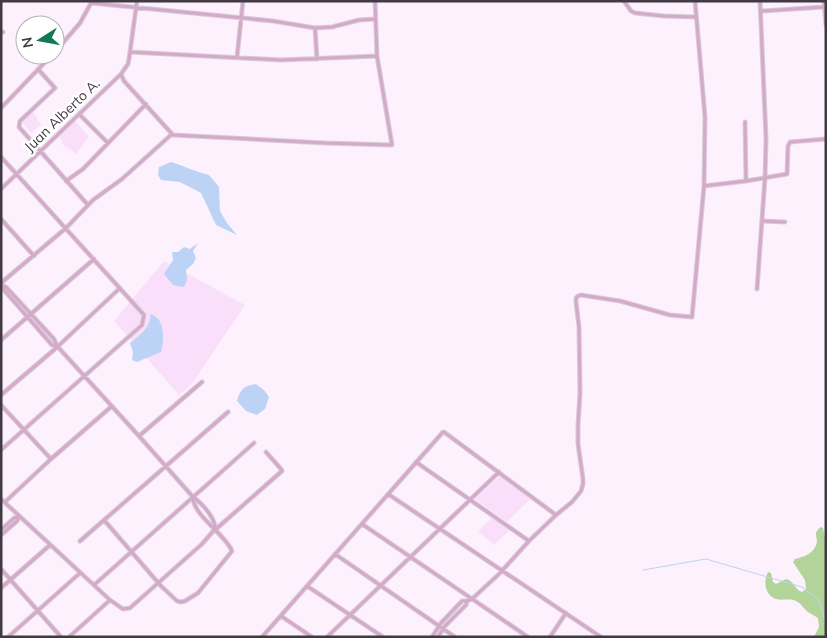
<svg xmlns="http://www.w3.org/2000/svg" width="827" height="638" viewBox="0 0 827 638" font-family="Mulish,sans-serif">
	<rect width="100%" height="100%" fill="#fdf1fd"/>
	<path fill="#fadffa" d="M32 112 37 117V120L41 124 31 133 21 122Z
		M75 121 89 137 79 150 77 154 64 146 59 135Z
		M164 261 245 305 192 384 179 395 114 321Z
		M500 476 530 499 507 522 475 499Z
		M492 518 510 530 494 545 478 531Z"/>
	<path fill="#b2d499" d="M821 527 823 528 826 543V637H814L819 627 818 618C815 616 811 614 808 612 804 609 801 603 796 601 790 598 782 601 776 599 765 595 763 582 768 572L771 573 773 582 776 584 786 579C794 581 795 590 802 592L806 589 805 580 793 562 795 559C804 557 815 553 817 542 817 535 813 533 821 527Z"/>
	<path fill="#bdd3f5" d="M171 162C184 166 196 172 209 175L219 187 220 211 227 223 237 235 216 225 201 193 180 182 161 180 158 175 159 167Z
		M198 243 193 251 196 258 193 264 186 270 187 280 184 287 173 285 164 274 173 260 172 252H178L184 247 190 249Z
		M150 314C166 318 164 340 161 352L137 362 132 360 133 352 130 343C139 336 152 326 150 314Z
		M256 384 264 390 269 397 265 409 257 415 246 411 237 401C240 389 244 386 256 384Z"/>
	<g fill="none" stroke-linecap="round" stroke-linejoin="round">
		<path stroke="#bdd3f5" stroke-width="1" d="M643 570 706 559 802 587 819 600 826 624"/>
		<defs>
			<path id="street" d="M624 1 631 11 635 13 664 16 696 17
				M824 1 826 25
				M761 11 824 7
				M315 28 317 59
				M1 33 3 32
				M55 52 80 23 91 3 273 21 315 28 332 27 359 20 375 19
				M130 52 281 60 377 56
				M237 57 243 1
				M38 69 55 88 20 121 19 127 88 205
				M121 74 124 81 173 135 325 143 392 145 377 56 375 1
				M1 108 52 55
				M80 115 108 143
				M745 122 746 181
				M1 157 144 315 142 325 1 450
				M66 181 83 169 146 104
				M704 186 746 181 787 174 788 146 790 142 826 139
				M1 189 121 74 128 64 129 59 137 1
				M1 219 34 256
				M762 221 785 222
				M1 283 66 228 93 200 122 179 172 134
				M3 285 4 290 52 345 57 346
				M757 289 765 178 766 138 760 1
				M1 340 94 259
				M1 395 55 349 120 288
				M1 405 51 459
				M139 436 202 382
				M416 462 529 541
				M388 494 601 637
				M1 499 110 600 123 609 130 608 202 544 215 529C216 519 202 503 193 497L139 436 57 346 54 339 6 287 3 286
				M5 502 51 459 112 406
				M104 520 161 586 177 601 181 602 185 601 198 593 232 551C225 534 194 516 193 498
				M362 524 528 637
				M216 529 282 471 281 469 266 452
				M1 530 14 518 18 517
				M1 535 17 521 19 517
				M80 541 228 412
				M335 554 455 637
				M1 569 61 637
				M94 585 254 443
				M307 586 383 637
				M1 588 50 545
				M281 616 312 637
				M8 637 80 573
				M69 637 110 600
				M262 637 443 432H444L556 515
				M327 637 499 472
				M432 637 441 623 462 601H467L472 599 499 574 529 541 556 515 572 502 581 491 583 484V479L578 444V425L580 393 579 327 576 302V298L578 296 581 295 620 301 670 315 692 317 704 186 705 117 695 1
				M438 637 445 626 466 605 467 601
				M550 637 566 613"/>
		</defs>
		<use href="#street" stroke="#d8ccd8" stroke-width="5"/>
		<use href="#street" stroke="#d5a9c9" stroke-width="3"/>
	</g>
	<g text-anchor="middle" stroke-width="5" stroke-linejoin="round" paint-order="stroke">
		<g font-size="14" fill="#423a42" stroke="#fff">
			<text transform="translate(62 115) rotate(-44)" y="5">Juan Alberto A.</text>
		</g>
	</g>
	<rect width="827" height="638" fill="none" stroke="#423a42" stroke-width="5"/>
	<g transform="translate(40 40) rotate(259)"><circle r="24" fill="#ffffff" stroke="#b3b0b3"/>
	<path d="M0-4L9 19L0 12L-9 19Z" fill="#127a53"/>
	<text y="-8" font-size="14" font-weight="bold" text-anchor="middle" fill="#423a42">N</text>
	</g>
</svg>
